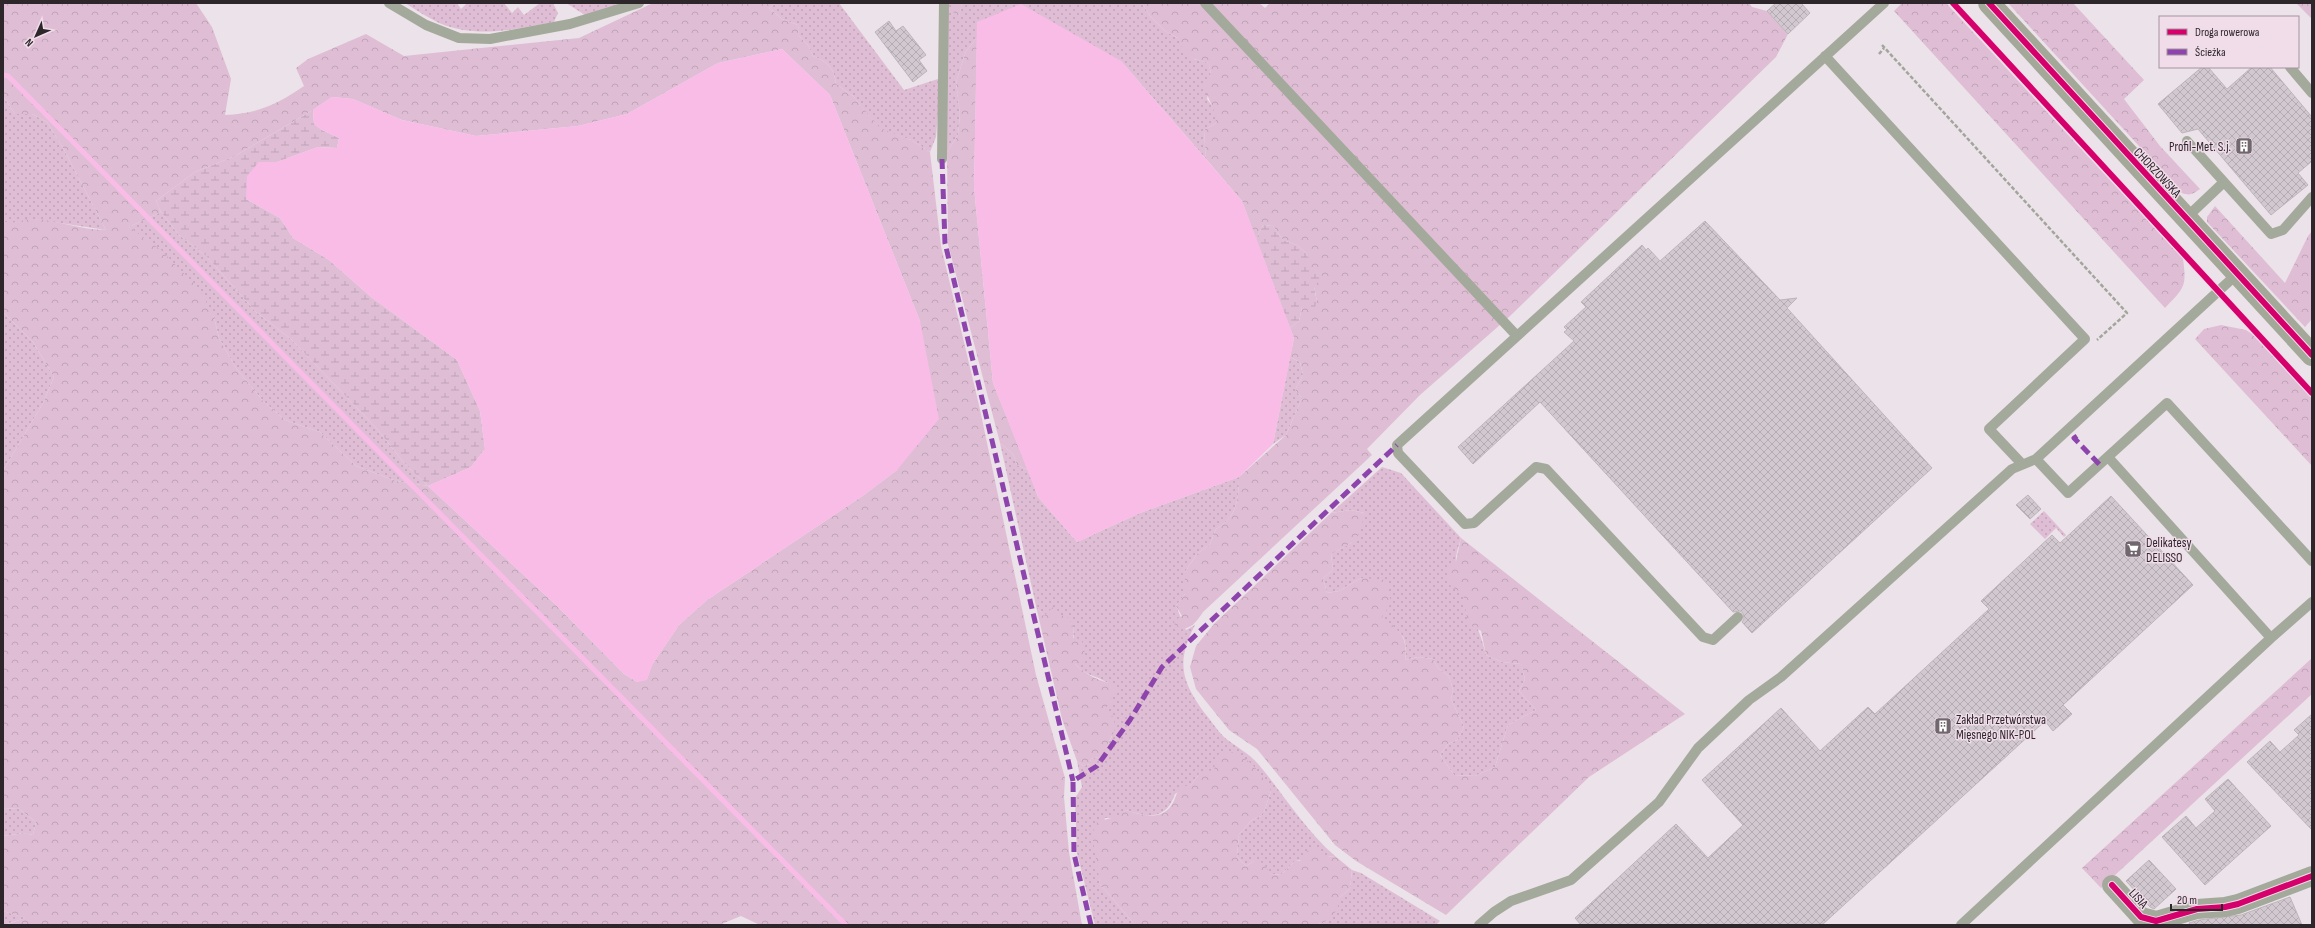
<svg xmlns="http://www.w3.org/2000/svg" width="2315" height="928" viewBox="0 0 2315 928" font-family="'Sofia Sans Condensed',sans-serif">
	<defs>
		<pattern id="grass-dots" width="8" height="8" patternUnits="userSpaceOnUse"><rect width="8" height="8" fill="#dfbed5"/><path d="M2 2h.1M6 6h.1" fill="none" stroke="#c0a3b7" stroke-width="1.8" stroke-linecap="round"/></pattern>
		<pattern id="forest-crowns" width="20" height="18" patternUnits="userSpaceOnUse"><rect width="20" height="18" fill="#dfbed5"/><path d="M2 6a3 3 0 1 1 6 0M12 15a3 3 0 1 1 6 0" fill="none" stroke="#c0a3b7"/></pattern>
		<pattern id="wetland-marsh" width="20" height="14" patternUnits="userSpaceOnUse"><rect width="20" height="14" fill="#dfbed5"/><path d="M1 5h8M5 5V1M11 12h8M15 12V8" fill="none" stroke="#c0a3b7"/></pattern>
		<pattern id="building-cross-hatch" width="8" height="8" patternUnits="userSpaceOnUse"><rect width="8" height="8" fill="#d1c9cf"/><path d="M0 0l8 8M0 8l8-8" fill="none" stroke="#b4acb2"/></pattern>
	</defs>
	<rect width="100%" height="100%" fill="#ece2e9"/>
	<path fill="url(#grass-dots)" d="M405 3H457L461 9 467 3H504L512 13 518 7 524 15 540 3H553L558 13 554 22C515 29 478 39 439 23 427 17 416 10 405 3Z
		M566 3H625L585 15Z
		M776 3H839L904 90 941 78 936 137 930 152 911 140 880 129 853 96 836 84C834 68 828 62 813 56L808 45 799 36 798 25 782 19 769 8Z
		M947 3H950L959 16 962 3H1142L1150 16 1165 31 1178 38 1194 59 1209 63 1211 76 1207 99 1216 111V123L1204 130 1206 159 1121 61 977 22V38L966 51 956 82 960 114 958 135 947 152Z
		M3 96 15 114H32L47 122 63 148 106 230 33 219 9 224 3 221Z
		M161 212 179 235 206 256 256 312 291 339 378 430 404 463 428 486 396 481 356 466 320 432 285 420 263 401 236 368 219 338 214 317 129 227Z
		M3 312 33 342 54 377 43 403 3 471Z
		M1290 357 1300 362 1303 375 1295 390 1302 398 1286 435 1273 444Z
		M1000 443 1013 454 1017 465 1028 470 1038 497 1077 542 1140 513 1239 477C1239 499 1237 517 1216 529L1210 544 1197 554 1185 572V594L1176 606 1186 630 1195 625C1177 660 1180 679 1203 711 1210 719 1216 729 1224 737 1236 747 1249 753 1259 765 1284 795 1305 830 1335 856L1295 861 1281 875 1271 874 1254 861 1246 866 1237 857 1239 834 1252 820 1263 815 1271 791 1214 773H1200L1191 785 1175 794C1166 820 1149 818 1126 810L1117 818H1105L1098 863 1100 884 1135 925H1095L1077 853 1075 798 1082 787 1077 761 1083 766 1090 764 1091 759 1106 755 1108 744 1112 736 1104 708 1108 683C1093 674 1088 677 1075 664L1073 627 1044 616 1036 606Z
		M1382 467 1401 473 1461 538C1459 546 1455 555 1456 563 1460 595 1479 623 1486 655L1502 662 1521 664 1525 679 1519 691 1536 710 1508 725 1495 767 1475 776 1454 775 1440 755 1448 744 1457 740 1464 727 1451 699 1453 690 1449 676 1438 668 1433 659 1418 657 1405 660C1409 628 1396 635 1382 617 1373 606 1368 590 1361 578L1339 591 1327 593 1323 578 1333 570 1331 554 1351 543 1364 513 1351 510 1331 513Z
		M2044 511 2066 535 2064 537 2056 528 2045 539 2030 524Z
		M18 808 36 822 33 835 24 833 3 836V809Z
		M1352 870 1361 873 1440 921 1436 925H1311L1320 924 1340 897 1350 889Z
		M3 911 26 918 3 925Z"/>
	<path fill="url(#forest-crowns)" fill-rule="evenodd" d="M3 3H196L212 27 231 79 225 115C257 114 278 104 304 86L296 68 308 59 366 34 404 56 579 38 653 3H776L769 8 782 19 798 25 799 36 808 45 813 56C828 62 834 68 836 84L853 96 880 128 911 140 930 152 941 246 979 405 1036 675 1065 778 1064 797 1069 852 1082 925H760L741 916 719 925H5L25 918 3 911V836L24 833 33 835 36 822 18 808 3 809V471L43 403 54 377 33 342 3 312V221C14 226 23 218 34 219 58 220 81 230 106 230L63 148 47 122 32 114H15L3 96ZM782 49 830 95 920 321 897 470 864 495 707 600 679 625 652 665 647 679 637 682 624 674 556 605 428 486 396 481 356 466 320 432 285 420 263 401 236 368 219 338 214 317 200 290 161 250 129 227 161 212 156 201 195 172 235 156 313 110 332 97 353 99 402 120 476 136 578 126 627 114 718 63Z
		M950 3H962L959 17 955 16Z
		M1142 3H1259L1265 8 1270 3H1749L1752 7 1767 11 1788 34 1776 57 1509 317 1420 395 1367 449 1372 455 1203 612C1195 624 1191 629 1176 630L1174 621 1182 616 1176 606 1185 594V572L1197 554 1210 544 1216 529C1237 517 1239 499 1239 477L1286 435 1302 398 1295 390 1303 375 1300 362 1290 357 1294 338 1290 328 1299 321 1302 307 1317 301 1307 254 1297 245 1283 240 1273 226 1263 225 1256 239 1242 201 1206 159 1204 130 1216 123C1216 108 1207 99 1204 85L1211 76 1209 63C1191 59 1184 56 1178 38L1165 31 1150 16Z
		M1902 3H1946L2183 259C2187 287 2184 288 2165 308L1894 11Z
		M2008 3H2073L2144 80 2124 99 2160 146 2200 189C2193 194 2190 196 2182 193Z
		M2296 3H2312V19Z
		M977 38 974 187 993 383 1028 470 1017 465 1013 454 1000 443 948 244 947 152 958 135 960 114 956 82 966 51Z
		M2215 206 2285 283 2308 236 2312 231V319L2305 327 2207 222V217Z
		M2221 325 2246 330 2252 334 2312 399V466L2195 339 2204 329Z
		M1351 510 1364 513C1360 542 1355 541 1331 554L1333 570 1323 578 1327 593 1339 591 1361 578 1386 580 1391 603 1382 617C1400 632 1408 635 1405 660L1418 657 1433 659 1438 668 1449 676 1453 690 1451 699 1464 727 1457 740 1448 744 1440 755 1454 775 1475 776 1495 767 1508 725 1536 710 1519 691 1525 679 1521 664 1502 662 1486 655 1481 631 1468 624 1463 593 1451 587 1446 569 1456 561 1461 538 1685 714 1589 777 1446 915 1356 861 1335 845 1257 749 1229 730 1196 689 1190 667 1196 646 1214 624 1331 513Z
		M1036 606 1044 616 1054 606 1061 615 1069 618 1073 627V638L1081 639 1085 649 1083 659 1075 664C1086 675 1100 681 1115 685L1116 693 1112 695 1111 703 1104 708 1112 715 1116 727 1108 744 1107 755 1091 759 1090 764 1083 766 1077 761 1062 719Z
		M2312 658V694L2101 888 2082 868Z
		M1225 750C1249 756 1260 771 1271 791L1263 815 1252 820 1239 834 1237 857 1246 866 1254 861 1263 863 1271 874 1281 875 1295 861H1300L1307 851 1317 848 1326 857 1335 856 1352 870 1350 889 1340 897C1338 914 1329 924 1311 925H1135L1100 884 1093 840 1094 824C1106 818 1115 819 1126 810 1141 815 1160 821 1171 806 1178 797 1174 787 1191 785L1200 773 1207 769 1214 773 1215 757Z"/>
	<path fill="url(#wetland-marsh)" d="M313 110 314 124 322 130 339 138 337 148 318 147 277 162H259L246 199 280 218 293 238 329 260 371 297 457 360 480 411 485 449 471 467 428 486 404 463 378 430 291 339 256 312 206 256 179 235 161 212 156 201 195 172 235 156Z
		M1263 225 1273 226 1283 240 1297 245 1307 254 1311 269 1322 275 1314 288 1317 301 1314 310 1302 307 1299 321 1290 328 1256 239Z"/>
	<path fill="#f8bce7" d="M1021 4 1121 61 1242 201 1294 338 1273 444 1239 477 1140 513 1077 542 1038 497 993 383 974 187 977 22Z
		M782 49 830 95 920 321 939 419 897 470 864 495 707 600 679 625 652 665 647 680 637 682 624 674 556 605 428 486 471 467 485 449 480 411 457 360 371 297 329 260 293 238 280 218 246 199 247 176 259 162H277L318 147 337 148 339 138 322 130 314 124 313 110 332 97 353 99 402 120 476 136 578 126 627 114 718 63Z"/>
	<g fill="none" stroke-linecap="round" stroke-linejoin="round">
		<path stroke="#f8bce7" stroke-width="5" d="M3 75 8 76 846 925"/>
	</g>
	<path fill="url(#building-cross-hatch)" stroke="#beb5bb" d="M1776 3H1801L1810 13 1788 34 1767 11Z
		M889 21 896 31 903 26 926 55 919 60 927 71 913 82 875 32Z
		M2202 67H2208L2227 89 2252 67H2270L2312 117V161L2298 173 2308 185 2271 215 2198 129 2182 133 2158 104Z
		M1705 221 1780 300 1797 298 1787 308 1932 468 1752 633 1742 622 1744 619 1743 613 1740 611 1733 612 1540 402 1473 464 1458 447 1574 341 1564 332 1567 330 1564 327 1586 307 1581 302 1642 245 1646 250 1648 248 1660 261Z
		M2028 495 2041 509 2030 519 2016 505Z
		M2111 496 2193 585 2063 705 2072 714 2053 731 2045 721 1822 925H1581L1575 918 1676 824 1708 858 1743 825 1702 780 1781 708 1820 751 1868 707 1875 714 1989 609 1981 601 2052 535 2060 543Z
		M2312 714V830L2247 762 2270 741 2280 752 2299 735 2294 730Z
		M2228 779 2271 826 2205 885 2162 837 2186 816 2196 828 2215 811 2205 799Z
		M2149 860 2176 889 2154 909 2150 907 2126 881Z
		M2290 897 2302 925H2190L2189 923 2199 920 2241 915Z"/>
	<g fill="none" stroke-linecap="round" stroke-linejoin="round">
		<path stroke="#a3a59c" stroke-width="2.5" stroke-dasharray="4 2" stroke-linecap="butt" d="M1882 45 2127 313 2097 340
			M1879 54 1884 48"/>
		<path stroke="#a4aa9b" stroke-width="10" d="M389 3 426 25 459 38 490 39 570 24 639 3
			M1205 3 1517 336
			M1825 56 2085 339 1989 429 2022 464
			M2290 67 2312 93
			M2187 141 2271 234 2283 230 2312 197
			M942 159 944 3
			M2186 218 2224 182
			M2237 274 2036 459 2068 493 2167 403 2312 561
			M2108 457 2271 638 2312 602
			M1738 617 1713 640 1703 637 1546 469 1536 467 1474 523 1465 524 1398 453 1397 445 1884 3
			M1479 925 1494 912 1511 901 1571 880 1659 802 1698 748 1749 700 1781 677 2012 469 2036 459
			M1961 925 2271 638"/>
		<path stroke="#a4aa9b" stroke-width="20" d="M2112 885 2141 917 2156 921 2197 909 2225 907 2238 904 2312 876"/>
		<path stroke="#a4a899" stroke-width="22" d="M1989 3 2312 355"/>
		<path stroke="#8e44ad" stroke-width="5" stroke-dasharray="10 5" stroke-linecap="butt" d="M942 159 945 243 1073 781
			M2077 436 2074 438 2100 465
			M1091 925 1074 854 1073 781 1097 766 1130 720 1162 667 1397 445"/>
		<defs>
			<path id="cycleway" d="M1953 3 2312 393
				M1989 3 2312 355
				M2112 885 2141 917 2156 921 2197 909 2225 907 2238 904 2312 876"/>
		</defs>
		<use href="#cycleway" stroke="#f1ddea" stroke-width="8"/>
		<use href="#cycleway" stroke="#d6006c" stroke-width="6"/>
	</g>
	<defs>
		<symbol id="building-square" viewBox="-11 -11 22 22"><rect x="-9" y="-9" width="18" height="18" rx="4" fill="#70686e" stroke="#f1ddea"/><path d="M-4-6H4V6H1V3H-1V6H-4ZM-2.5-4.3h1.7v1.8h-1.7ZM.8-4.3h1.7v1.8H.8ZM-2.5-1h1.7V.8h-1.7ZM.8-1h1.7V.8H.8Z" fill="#fff"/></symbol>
		<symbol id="supermarket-square" viewBox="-11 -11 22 22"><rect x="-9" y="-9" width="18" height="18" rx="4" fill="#70686e" stroke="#f1ddea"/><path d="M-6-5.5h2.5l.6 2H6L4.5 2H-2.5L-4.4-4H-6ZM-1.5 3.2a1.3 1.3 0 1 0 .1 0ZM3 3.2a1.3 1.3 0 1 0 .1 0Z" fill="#fff"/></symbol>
	</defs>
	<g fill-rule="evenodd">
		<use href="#building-square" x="2234" y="136" width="20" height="20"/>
		<use href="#supermarket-square" x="2123" y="539" width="20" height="20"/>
		<use href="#building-square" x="1933" y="716" width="20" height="20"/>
	</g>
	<g text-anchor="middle" stroke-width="3" stroke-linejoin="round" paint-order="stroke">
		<g font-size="13" fill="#2d262b" stroke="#f1ddea" text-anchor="start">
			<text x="2231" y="151" text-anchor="end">Profil-Met. S.j.</text>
			<text x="2146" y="547">Delikatesy<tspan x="2146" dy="15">DELISSO</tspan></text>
			<text x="1956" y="724">Zakład Przetwórstwa<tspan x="1956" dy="15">Mięsnego NIK-POL</tspan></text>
		</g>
		<g font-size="13" fill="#2d262b" stroke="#f1ddea">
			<text transform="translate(2158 172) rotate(47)" y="5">CHORZOWSKA</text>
			<text transform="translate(2139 898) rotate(48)" y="5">LISIA</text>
		</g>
	</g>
	<rect width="2315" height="928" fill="none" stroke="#2d262b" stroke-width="8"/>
	<rect x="2159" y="16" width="140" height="52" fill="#f1ddea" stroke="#a3949e"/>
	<rect x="2167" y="29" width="20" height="6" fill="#d6006c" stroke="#a3949e"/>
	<text x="2195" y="36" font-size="12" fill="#2d262b">Droga rowerowa</text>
	<rect x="2167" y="49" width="20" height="6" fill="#8e44ad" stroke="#a3949e"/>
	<text x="2195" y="56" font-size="12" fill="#2d262b">Ścieżka</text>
	<g transform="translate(36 36) rotate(225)" stroke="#f1ddea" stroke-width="3" paint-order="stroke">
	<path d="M0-3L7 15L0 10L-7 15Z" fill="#2d262b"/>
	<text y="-6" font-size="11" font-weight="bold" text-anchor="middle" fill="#2d262b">N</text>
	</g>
	<path d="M2171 904v6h51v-6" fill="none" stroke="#2d262b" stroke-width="2"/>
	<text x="2177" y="904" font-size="12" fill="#2d262b" stroke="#f1ddea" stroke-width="3" paint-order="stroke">20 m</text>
</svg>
